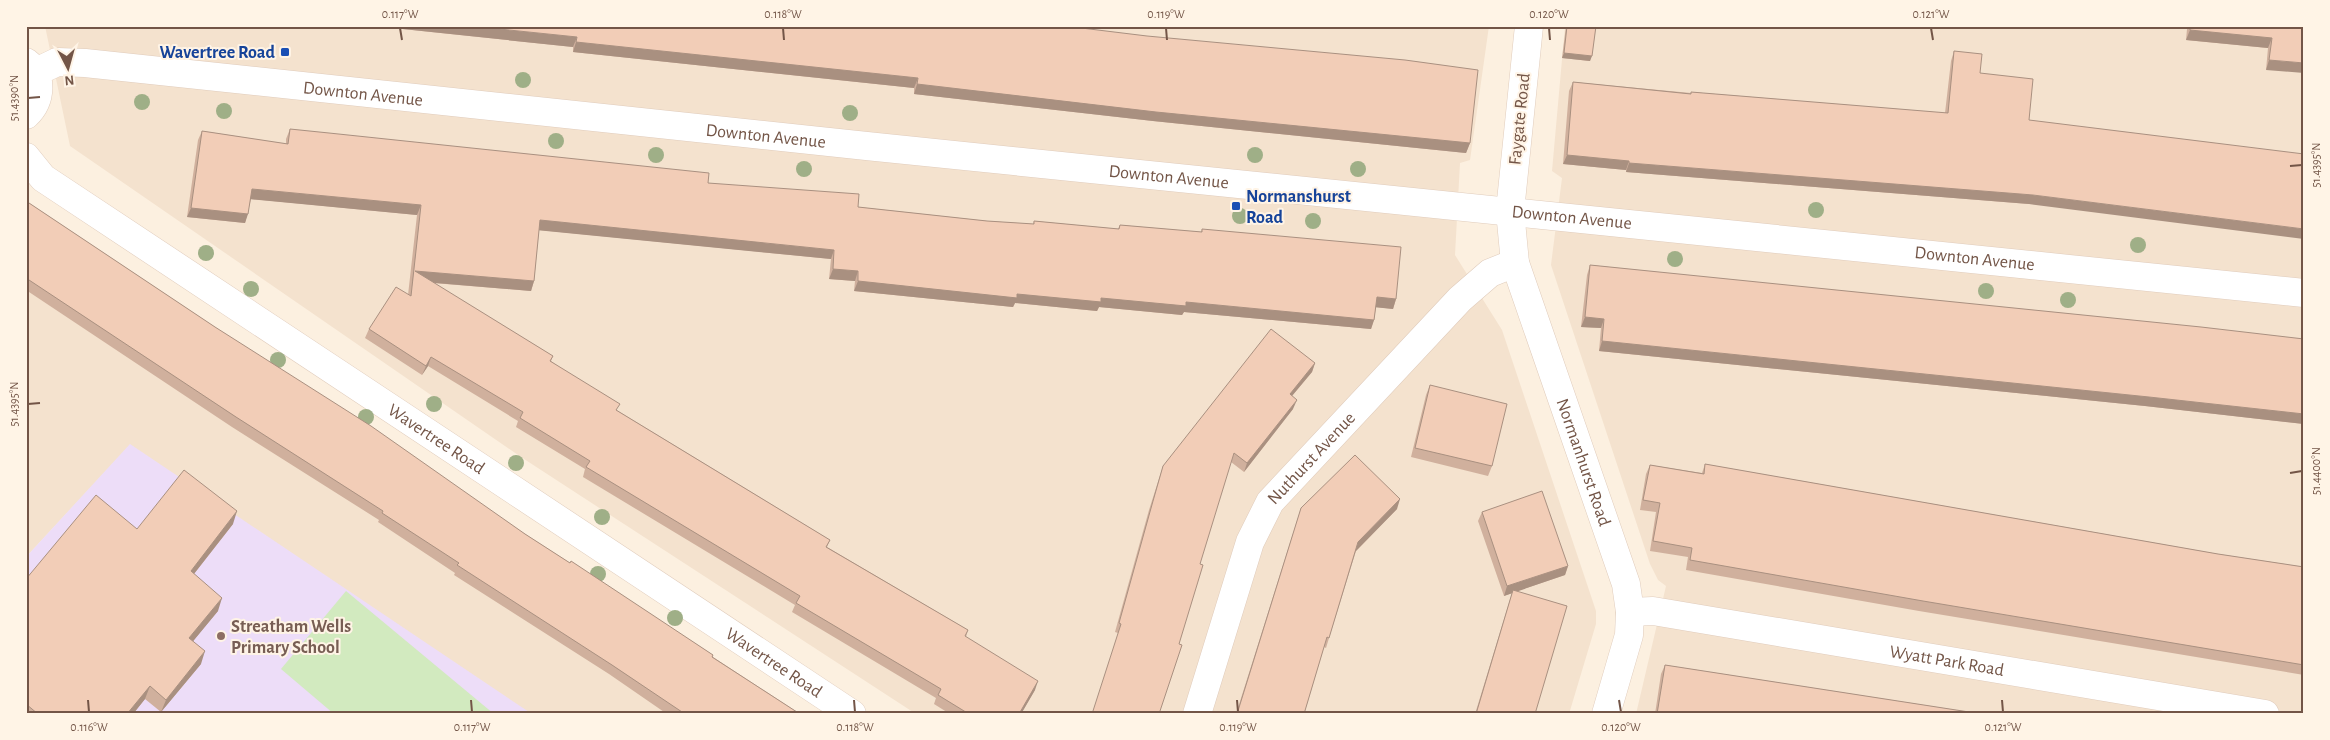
<svg xmlns="http://www.w3.org/2000/svg" width="2330" height="740" viewBox="0 0 2330 740" font-family="'Alegreya Sans',sans-serif">
	<rect width="100%" height="100%" fill="#fcf0e0"/>
	<path fill="#f4e2ce" d="M45 26H1489L1470 160 1460 163 1455 255 1502 330 1596 611V624L1569 714H916L521 457 70 146Z
		M1565 26H2304V714H1636L1666 586 1658 580 1650 564 1551 265 1562 178 1552 171Z
		M26 205 793 714H525L130 445 26 557Z"/>
	<path fill="#edddf8" d="M130 444 532 714H26V557Z"/>
	<path fill="#d2eabf" d="M346 591 494 714H334L281 669Z"/>
	<g fill="none" stroke-linecap="round" stroke-linejoin="round">
		<defs>
			<g id="minor">
				<path id="s1" d="M1529 26 1510 211 1515 263 1626 584 1630 612 1629 635 1606 714"/>
				<path d="M26 62C43 75 42 100 26 115"/>
				<path id="s2" d="M36 72 57 62 85 63C824 146 1565 213 2304 293"/>
				<path id="s3" d="M26 157 43 178 852 714"/>
				<path id="s4" d="M1630 612 1653 611 2265 714"/>
				<path id="s5" d="M1197 714 1250 542 1270 502 1460 299 1490 273 1515 263"/>
			</g>
		</defs>
		<use href="#minor" stroke="#e0ccbc" stroke-width="29"/>
		<use href="#minor" stroke="#fff" stroke-width="28"/>
	</g>
	<g fill="#9faf87">
		<circle cx="523" cy="80" r="8"/>
		<circle cx="142" cy="102" r="8"/>
		<circle cx="224" cy="111" r="8"/>
		<circle cx="850" cy="113" r="8"/>
		<circle cx="556" cy="141" r="8"/>
		<circle cx="656" cy="155" r="8"/>
		<circle cx="1255" cy="155" r="8"/>
		<circle cx="804" cy="169" r="8"/>
		<circle cx="1358" cy="169" r="8"/>
		<circle cx="1816" cy="210" r="8"/>
		<circle cx="1240" cy="216" r="8"/>
		<circle cx="1313" cy="221" r="8"/>
		<circle cx="2138" cy="245" r="8"/>
		<circle cx="206" cy="253" r="8"/>
		<circle cx="1675" cy="259" r="8"/>
		<circle cx="251" cy="289" r="8"/>
		<circle cx="1986" cy="291" r="8"/>
		<circle cx="2068" cy="300" r="8"/>
		<circle cx="278" cy="360" r="8"/>
		<circle cx="434" cy="404" r="8"/>
		<circle cx="366" cy="417" r="8"/>
		<circle cx="516" cy="463" r="8"/>
		<circle cx="602" cy="517" r="8"/>
		<circle cx="598" cy="574" r="8"/>
		<circle cx="675" cy="618" r="8"/>
	</g>
	<path fill="#d0b09d" d="M374 26H1065L1470 143 1466 153 1153 121 914 94V88L573 52V47Z
		M1566 26H1596L1590 61 1562 58Z
		M2165 26H2304L2266 70 2268 48 2186 40 2187 29Z
		M1954 51 1980 73 2029 120V204L1626 172V170L1563 164 1569 91 1573 82 1691 93V92L1945 113 1951 61Z
		M290 129 708 183 858 207 987 221 1033 224 1034 221 1118 229 1120 225 1201 232 1202 229 1396 299 1393 309 1376 307 1374 320 1371 329 1184 312 1182 315 1099 307 1097 311 1015 303 1013 307 854 291 855 281 829 279 831 259 539 230 534 281 531 291 433 283 553 356 551 361 618 411 830 540 827 547 968 630 966 637 1035 690 1021 714H950L934 704 936 698 792 612 795 605 583 477 585 469 516 427 518 421 428 366 422 375 365 338 369 329 408 295 417 215 251 199 245 223 187 217 198 140 202 131 286 144V139Z
		M26 201 525 534 713 655V657L800 714H667L609 674 454 575 455 573 378 522 379 520 232 427 26 290Z
		M1590 265 2304 339V424L2145 406 1599 351 1601 328 1581 327 1587 275Z
		M1315 363 1312 372 1292 396 1293 409 1244 472 1231 462 1118 633 1115 632 1149 510 1163 466Z
		M1430 385 1492 466 1488 476 1411 457 1426 395Z
		M1705 464 2218 554 2304 567V675L1919 611 1686 570 1688 557 1650 551 1656 512 1640 510 1646 474 1650 465 1702 473Z
		M1301 508 1397 509 1356 551 1329 638 1326 648 1324 647 1304 714H1236Z
		M1482 512 1568 566 1565 575 1517 591 1535 714H1475L1512 593 1504 596 1478 521Z
		M233 524 194 574 218 611 193 641 201 664 161 712 145 699 133 714H26V579L137 529Z
		M1665 665 1982 714H1655L1661 674Z"/>
	<path fill="#a99080" d="M374 26H470L577 37 573 47Z
		M2165 26H2188L2187 29Z
		M2190 30 2272 38 2268 48 2186 40Z
		M576 42 918 78 914 88 573 52Z
		M1564 53 1592 56 1590 61 1562 58Z
		M2269 60 2304 63V73L2266 70Z
		M917 84 1470 143 1466 153 1153 121 914 94Z
		M1567 155 1629 161 1626 170 1563 164Z
		M1629 163 2033 195 2304 229V239L2029 204 1626 172Z
		M252 189 421 205 417 215 249 199Z
		M191 208 248 214 245 223 187 217Z
		M540 220 834 250 831 259 536 230Z
		M833 269 858 271 855 281 829 279Z
		M415 271 534 281 531 291 412 281Z
		M858 281 1017 294 1186 302 1374 320 1371 329 1184 312 1182 315 1099 307 1097 311 1015 303 1013 307 854 291Z
		M1377 297 1396 299 1393 309 1373 307Z
		M1585 317 1604 319 1601 328 1581 327Z
		M1602 341 2149 397 2304 414V424L2145 406 1599 351Z
		M431 357 428 366 422 375 426 366Z
		M1315 363 1312 372 1286 403 1290 394Z
		M1297 400 1293 409 1244 472 1247 463Z
		M1400 499 1397 509 1355 552 1358 542Z
		M237 511 233 524 186 584 191 571Z
		M1568 566 1565 575 1504 596 1507 586Z
		M222 598 218 611 185 651 189 638Z
		M205 651 201 664 161 712 166 700Z
		M1038 681 1035 690 1021 714H1019Z
		M150 686 145 699 133 714H127Z"/>
	<path fill="#f2cdb7" stroke="#a99080" d="M470 26H1065L1147 36 1405 60 1478 70 1470 143 1156 112 917 84 918 78 576 42 577 37Z
		M1567 26H1596L1592 56 1564 53Z
		M2190 26H2304V63L2269 60 2272 38 2190 30Z
		M1954 51 1982 54 1980 73 2033 79 2029 120 2304 154V229L2033 195 1629 163V161L1567 155 1573 82 1691 94V92L1948 113Z
		M290 129 329 133 709 173 708 183 859 194 858 207 987 221 1034 224V221L1119 229 1120 225 1202 232V229L1401 247 1396 299 1377 297 1374 320 1186 302V306L1101 298V302L1017 294V298L858 281V271L833 269 834 250 540 220 534 281 415 271 553 356 550 361 620 404 616 410 830 540 826 547 968 630 965 636 1038 681 1019 714H969L938 695 941 689 796 603 800 596 586 467 590 461 520 418 523 412 431 357 426 366 369 329 396 287 411 296 421 205 252 189 248 214 191 208 202 131 288 144Z
		M26 201 215 327 371 426 525 534 570 563 571 561 713 655 712 657 800 714H685L612 665 457 565 459 563 382 513 383 511 236 417 26 278Z
		M1590 265 2201 327 2304 339V414L2149 397 1602 341 1604 319 1585 317Z
		M1271 329 1315 363 1290 394 1297 400 1247 463 1234 453 1200 564 1203 565 1179 644 1182 645 1159 714H1092L1121 624 1119 623 1153 501 1163 466Z
		M1430 385 1507 404 1492 466 1415 448Z
		M1355 455 1400 499 1358 542 1329 638 1327 637 1304 714H1237L1301 508Z
		M1705 464 2218 554 2304 567V665L1923 601 1690 560 1692 548 1653 541 1660 503 1643 500 1650 465 1704 474Z
		M184 470 237 511 191 571 222 598 189 638 205 651 166 700 150 686 127 714H38L26 704V579L96 495 137 529Z
		M1542 491 1568 566 1507 586 1482 512Z
		M1513 590 1567 606 1535 714H1476Z
		M1665 665 1982 714H1657Z"/>
	<path fill="none" stroke="#735547" stroke-width="2" d="M400 28 402 40M783 28 784 40M1166 28 1167 40M1549 28 1550 40M1931 28 1933 40M28 98 40 97M2290 166 2302 165M28 404 40 403M2290 473 2302 471M88 700 89 712M471 700 472 712M854 700 855 712M1237 700 1238 712M1619 700 1621 712M2002 700 2003 712"/>
	<g fill="#1a4fb4" stroke="#fff4e6" stroke-width="2">
		<rect x="280" y="47" width="10" height="10" rx="2.5"/>
		<rect x="1231" y="201" width="10" height="10" rx="2.5"/>
	</g>
	<circle fill="#8d6e63" stroke="#fff4e6" stroke-width="2" cx="221" cy="636" r="5"/>
	<g text-anchor="middle" stroke-width="4" stroke-linejoin="round" paint-order="stroke">
		<g font-size="18" font-weight="bold" fill="#164399" stroke="#fff4e6" text-anchor="end">
			<text x="275" y="58">Wavertree Road</text>
			<text x="1246" y="202" text-anchor="start">Normanshurst<tspan x="1246" dy="21">Road</tspan></text>
		</g>
		<g font-size="18" fill="#735547" stroke="#fff4e6">
			<text dy="6" stroke="none"><textPath href="#s2" startOffset="331">Downton Avenue</textPath></text>
			<text transform="translate(1519 119) rotate(-84)" y="6">Faygate Road</text>
			<text dy="6" stroke="none"><textPath href="#s2" startOffset="736">Downton Avenue</textPath></text>
			<text dy="6" stroke="none"><textPath href="#s2" startOffset="1141">Downton Avenue</textPath></text>
			<text dy="6" stroke="none"><textPath href="#s2" startOffset="1546">Downton Avenue</textPath></text>
			<text dy="6" stroke="none"><textPath href="#s2" startOffset="1951">Downton Avenue</textPath></text>
			<text dy="6" stroke="none"><textPath href="#s3" startOffset="499">Wavertree Road</textPath></text>
			<text dy="6" stroke="none"><textPath href="#s5" startOffset="285">Nuthurst Avenue</textPath></text>
			<text dy="6" stroke="none"><textPath href="#s1" startOffset="449">Normanhurst Road</textPath></text>
			<text dy="6" stroke="none"><textPath href="#s4" startOffset="321">Wyatt Park Road</textPath></text>
			<text dy="6" stroke="none"><textPath href="#s3" startOffset="904">Wavertree Road</textPath></text>
		</g>
		<g font-size="18" font-weight="bold" fill="#785e54" stroke="#fff4e6" text-anchor="start">
			<text x="231" y="632">Streatham Wells<tspan x="231" dy="21">Primary School</tspan></text>
		</g>
	</g>
	<rect width="2330" height="740" fill="none" stroke="#fff4e6" stroke-width="55"/>
	<g transform="translate(68 68) rotate(174)" stroke="#fff4e6" stroke-width="4" paint-order="stroke">
	<path d="M0-4L9 19L0 12L-9 19Z" fill="#735547"/>
	<text y="-8" font-size="14" font-weight="bold" text-anchor="middle" fill="#735547">N</text>
	</g>
	<rect x="28" y="28" width="2274" height="684" fill="none" stroke="#735547" stroke-width="2"/>
	<g font-size="12" text-anchor="middle" fill="#735547">
		<text x="400" y="18">0.117°W</text>
		<text x="783" y="18">0.118°W</text>
		<text x="1166" y="18">0.119°W</text>
		<text x="1549" y="18">0.120°W</text>
		<text x="1931" y="18">0.121°W</text>
		<text transform="translate(14 98) rotate(-90)" y="4">51.4390°N</text>
		<text transform="translate(2316 165) rotate(-90)" y="4">51.4395°N</text>
		<text transform="translate(14 404) rotate(-90)" y="4">51.4395°N</text>
		<text transform="translate(2316 471) rotate(-90)" y="4">51.4400°N</text>
		<text x="89" y="731">0.116°W</text>
		<text x="472" y="731">0.117°W</text>
		<text x="855" y="731">0.118°W</text>
		<text x="1238" y="731">0.119°W</text>
		<text x="1621" y="731">0.120°W</text>
		<text x="2003" y="731">0.121°W</text>
	</g>
</svg>
